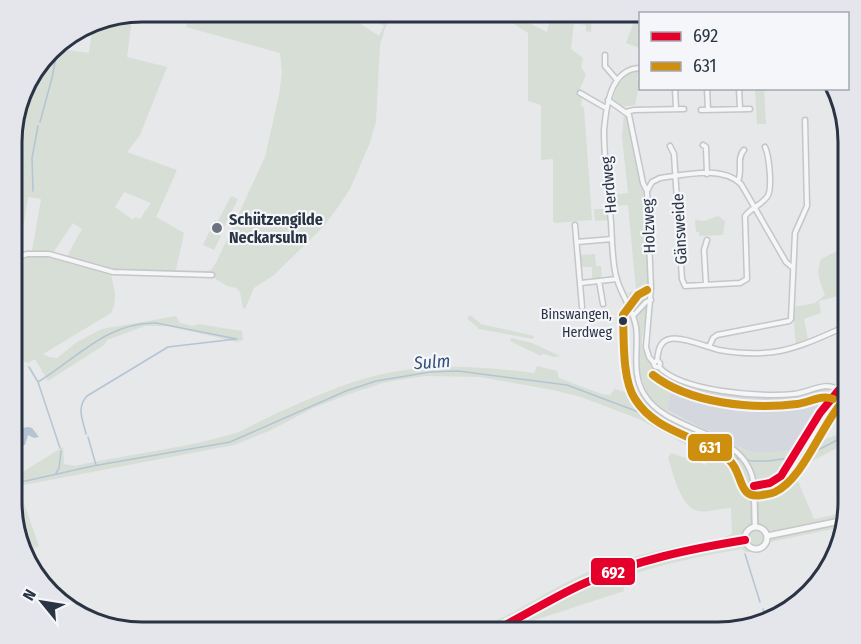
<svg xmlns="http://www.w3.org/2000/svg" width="861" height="644" viewBox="0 0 861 644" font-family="'Fira Sans Condensed',sans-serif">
	<rect width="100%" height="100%" fill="#e6e8ea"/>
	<path fill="#d4d7dd" d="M673 381 696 389 755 395 793 396 824 389 828 390 830 394 792 451 759 453 748 451 733 444 667 410Z"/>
	<path fill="#d6ded6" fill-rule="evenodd" d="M551 14H592L591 32 586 31V25L574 23 571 49 583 58 581 67 586 75 577 95 582 98 581 106 584 107 592 220 555 223 553 221V159L541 160V105L528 101V33L505 18 497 15H519V18L547 32Z
		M349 16 379 36 384 26 367 16H393L385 28 380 45 376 122 369 145 350 189 338 207 324 226 274 275 254 288 245 309 243 308 240 292 236 288 227 286 211 276 111 273C113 287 119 298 111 313L43 354 48 357 57 358 77 342 102 329 176 316 180 323 193 326 198 324 242 331 243 340 237 342 169 326H145L107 340 104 345 48 381 35 359 28 363 23 361 22 349 13 354V222L16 197 13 196V125L29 77 54 48 89 53 93 23 100 19H132L127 57 167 67 140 135 127 152 177 170 156 217 184 233 176 270 207 271 211 270 217 261 265 157 279 95 282 72 280 53 186 27 188 18ZM124 192 151 203 140 219 135 217 133 220 115 207ZM28 197 41 199 32 251 19 255ZM73 223 82 229 66 258 53 253Z
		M636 16 640 18V48L626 43Z
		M636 71 639 72 637 80 640 81 635 105 622 107 613 100C616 86 622 76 636 71Z
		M755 89H764L766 124H757Z
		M624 113 631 130 647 191 651 288 648 289V294L636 308 634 307 628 293 636 290 628 205 613 206V195L628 193 622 137Z
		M231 196 238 199 220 235 221 236 214 250 203 245 215 220 218 221Z
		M594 209H607L608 220 595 221Z
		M718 216 725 221 723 235 699 236V232H696L695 220 704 221Z
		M837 251 844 287 849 286V293L819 301 821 313 804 319 808 340 796 346 793 310 794 307 815 303 825 295C819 279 816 275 821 259Z
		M595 254 596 266H601L602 280H592V267H581L580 255Z
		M644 308H647C649 315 646 320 644 327 637 354 650 369 673 381L667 411 748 451 759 453 792 451 791 453 849 430V467L839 447 814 460 799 465 795 474 814 519 848 512 842 527 770 542 760 551 746 552 741 549C701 556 661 564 622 578L624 591 535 620 534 632H529V624L527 622 506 632H470C515 616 553 585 598 568 624 559 651 552 678 546 696 542 715 542 732 534L731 508C721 508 707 513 698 511 680 507 673 472 668 458L671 453 706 465 708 458 730 464 731 462 696 450 639 419 581 397 553 390 480 377 425 376 386 382 349 394 313 408 269 431 234 445 18 486 39 546 23 551 12 511V475L21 473 63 447 64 464 75 466C128 454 183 449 236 433 247 429 258 422 269 417 285 409 302 402 319 395 398 362 451 363 534 373L537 366 557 371 559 378 602 394 610 395 615 389 638 396 645 390 640 371 637 318Z
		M470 315 481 324 534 336 533 339 479 329 467 318Z
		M511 338 532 343 560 356 554 357 543 354 541 356 510 341Z"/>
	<path fill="#b4c4d5" d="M28 427 32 428 39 437 34 438 28 435 25 445H23C18 439 20 434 23 428Z"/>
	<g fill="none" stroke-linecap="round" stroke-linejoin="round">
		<path stroke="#b4c4d5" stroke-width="1.5" d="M40 122 52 78 57 51 54 48
			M33 191 32 158 38 126
			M29 367 38 382 60 448
			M38 382C76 359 107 322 156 323L237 339
			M86 434C83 420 76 408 87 396L168 347 236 339
			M88 437 96 465
			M797 456 816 451 849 434
			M56 473 59 468 61 451
			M12 484 93 466 230 442 346 391 376 381 430 372 458 371 567 385 636 411 706 450 734 458 753 461H768L790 458
			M745 554 760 602
			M763 609 766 621"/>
		<defs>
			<path id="minor" d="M605 55V66L617 80
				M640 68C610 69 606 107 604 130 604 161 608 191 611 222 612 239 612 259 616 276 620 294 633 308 636 327 639 349 631 373 644 394 669 436 748 428 754 486
				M675 88 676 109
				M707 88 708 110
				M739 88 740 109
				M580 93 606 108
				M608 100 629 115 643 183 647 191 651 288 646 347 649 357 654 363
				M701 110 750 109
				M626 112 634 110 684 109
				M703 145 706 147 707 174
				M670 146 674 154 682 279 685 286 740 283 747 279 745 216C751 208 761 205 767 197 773 190 769 155 765 147
				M738 181C743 171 736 158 744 150
				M647 191 652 182 660 178C684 175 722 165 741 184L786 262 792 267
				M575 225 582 307
				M577 242 612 239
				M13 259 27 254H49L113 272 212 275
				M599 281 603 304
				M581 283 617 279
				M706 285 704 250 707 240
				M633 316 646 302 651 300
				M709 347 713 338 717 335 789 321 791 319 795 233 807 206 805 120
				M654 364a3 3 0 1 1 6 0a3 3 0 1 1-6 0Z
				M657 361C658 352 659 341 670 339 682 336 706 347 719 350 777 360 798 347 849 325
				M659 367C681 391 761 398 794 394 808 393 826 380 838 390"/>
			<path id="tertiary" d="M755 527 754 486 770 483 781 476C804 445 818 405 849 381"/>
			<path id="secondary" d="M745 538a11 11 0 1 1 22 0a11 11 0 1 1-22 0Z
				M767 536 845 520
				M491 632C523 618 552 597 585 583 635 560 691 549 745 540"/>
		</defs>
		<use href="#minor" stroke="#c4c6c8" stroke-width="7"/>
		<use href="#tertiary" stroke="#c4c6c8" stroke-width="8"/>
		<use href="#secondary" stroke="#c4c6c8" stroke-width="8"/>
		<use href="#minor" stroke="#f5f6f7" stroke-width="4"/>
		<use href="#tertiary" stroke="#f5f6f7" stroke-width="4.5"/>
		<use href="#secondary" stroke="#f8f8f8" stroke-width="5"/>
		<defs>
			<path id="bus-1" d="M754 486 770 483 781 476 820 413 838 391 849 381
				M491 632C523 617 553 597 585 583 636 560 690 549 745 540"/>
			<path id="bus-2" d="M647 290 638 295 623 315C624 338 622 380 635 399 657 434 700 435 729 460 744 473 737 500 762 495 766 494 771 494 775 492 805 478 822 420 849 395
				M653 375C689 403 752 410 797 404 809 403 821 394 833 399"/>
		</defs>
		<use href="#bus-1" stroke="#f4f6f9" stroke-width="12"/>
		<use href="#bus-2" stroke="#f4f6f9" stroke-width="12"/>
		<use href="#bus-1" stroke="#e4002b" stroke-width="8"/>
		<use href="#bus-2" stroke="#ce8f0e" stroke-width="8"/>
	</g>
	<circle fill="#6c737f" stroke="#f4f6f9" stroke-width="2" cx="217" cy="228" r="6"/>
	<circle fill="#2b3445" stroke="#f4f6f9" stroke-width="2" cx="623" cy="321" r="5"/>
	<g text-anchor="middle" stroke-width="4.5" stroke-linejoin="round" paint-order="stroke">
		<g font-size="14" fill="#2b3445" stroke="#f4f6f9" text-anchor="end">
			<text x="612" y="319">Binswangen,<tspan x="612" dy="18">Herdweg</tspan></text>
		</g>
		<g font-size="16" fill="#2b3445" stroke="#f4f6f9">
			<text transform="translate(608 185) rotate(-95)" y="6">Herdweg</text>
			<text transform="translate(648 226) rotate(-92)" y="6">Holzweg</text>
			<text transform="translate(679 229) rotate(-93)" y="6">Gänsweide</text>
		</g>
		<g font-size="16" font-weight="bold" fill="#2b3445" stroke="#f4f6f9" text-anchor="start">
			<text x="229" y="225">Schützengilde<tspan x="229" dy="18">Neckarsulm</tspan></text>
		</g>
		<g font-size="18" font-style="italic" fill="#34527a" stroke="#f4f6f9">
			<text transform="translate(432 362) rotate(-4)" y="6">Sulm</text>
		</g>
	</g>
	<path d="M0 0H861V644H0ZM142 22H718A120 120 0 0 1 838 142V502A120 120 0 0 1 718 622H142A120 120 0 0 1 22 502V142A120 120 0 0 1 142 22Z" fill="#e4e6eb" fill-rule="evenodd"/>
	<path fill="none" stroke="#2b3445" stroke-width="3" d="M142 22H718A120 120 0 0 1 838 142V502A120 120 0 0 1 718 622H142A120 120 0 0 1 22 502V142A120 120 0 0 1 142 22Z"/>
	<g stroke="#f4f6f9" stroke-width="2">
		<rect x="687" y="433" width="46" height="29" rx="6" fill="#ce8f0e"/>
		<rect x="590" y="557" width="46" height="29" rx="6" fill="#e4002b"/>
	</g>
	<g font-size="16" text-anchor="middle" font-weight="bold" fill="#fff">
		<text x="710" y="453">631</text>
		<text x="613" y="578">692</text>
	</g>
	<rect x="639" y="12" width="210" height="78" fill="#f4f6f9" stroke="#a4a8b1" stroke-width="1.5"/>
	<rect x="651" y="32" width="30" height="9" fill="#e4002b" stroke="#a4a8b1" stroke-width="1.5"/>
	<text x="693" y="42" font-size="18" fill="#2b3445">692</text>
	<rect x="651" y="62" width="30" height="9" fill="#ce8f0e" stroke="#a4a8b1" stroke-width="1.5"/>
	<text x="693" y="72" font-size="18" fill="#2b3445">631</text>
	<g transform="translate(42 602) rotate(300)" stroke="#f4f6f9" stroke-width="4.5" paint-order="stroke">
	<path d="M0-4.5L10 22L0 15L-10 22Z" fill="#2b3445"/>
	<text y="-9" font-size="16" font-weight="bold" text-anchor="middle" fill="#2b3445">N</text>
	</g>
</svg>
